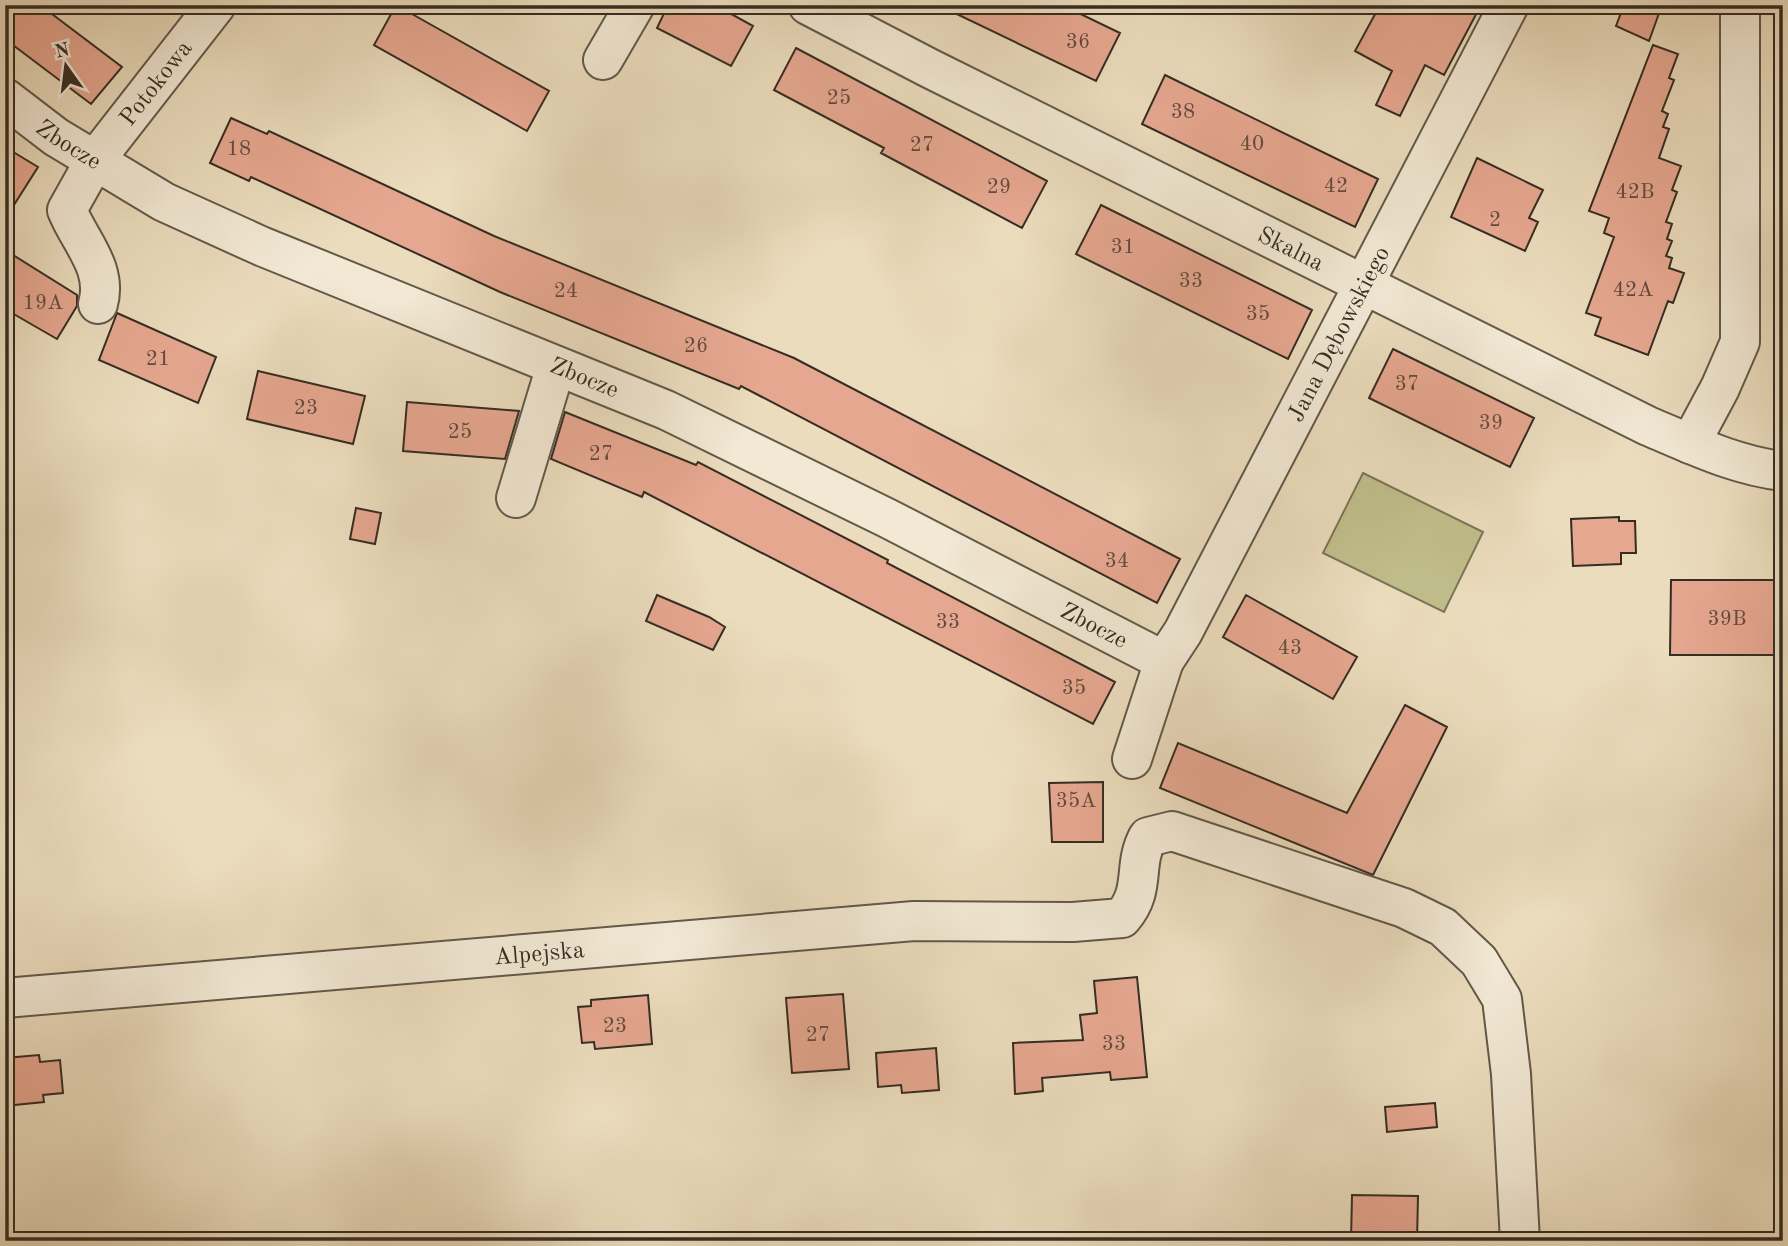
<svg xmlns="http://www.w3.org/2000/svg" width="1788" height="1246" viewBox="0 0 1788 1246" font-family="'Old Standard TT',serif">
	<rect width="100%" height="100%" fill="#ebdcbd"/>
	<filter id="stains"><feTurbulence type="fractalNoise" baseFrequency=".00286" numOctaves="4"/><feColorMatrix values="0 0 0 0 .2 0 0 0 0 .09 0 0 0 0 .02 0 0 0 .5 -.17"/></filter>
	<radialGradient id="worn" r=".72"><stop offset=".6" stop-color="#630" stop-opacity="0"/><stop offset="1" stop-color="#630" stop-opacity=".3"/></radialGradient>
	<path fill="#c0be8c" stroke="#7a7658" stroke-width="2" d="M1363 473 1483 532 1444 612 1323 553Z"/>
	<path fill="#e6a790" stroke="#352d23" stroke-width="2" d="M5 5H40L122 67 91 104 5 39Z
		M396 5 549 91 527 131 374 45Z
		M668 5H715L753 26 731 66 657 28Z
		M938 5H1062L1120 33 1096 81Z
		M1380 5H1481L1444 75 1425 65 1400 116 1376 105 1392 71 1355 51Z
		M1624 5H1662L1649 41 1616 26Z
		M1653 45 1678 54 1669 78 1674 80 1662 111 1668 114 1663 127 1669 129 1659 158 1681 166 1672 190 1677 192 1666 222 1672 224 1667 239 1672 241 1666 256 1672 258 1669 268 1684 273 1673 303 1668 301 1648 355 1595 335 1601 318 1586 313 1614 237 1604 233 1609 218 1589 211Z
		M796 48 1047 181 1022 228 881 153 884 148 774 90Z
		M1165 75 1378 179 1355 227 1142 124Z
		M231 118 267 134 269 131 494 236 794 358 1180 559 1157 603 741 386 739 389 500 292 251 177 249 181 210 163Z
		M5 147 38 167 5 219Z
		M1477 158 1543 190 1529 218 1538 222 1525 251 1451 217Z
		M1101 205 1312 310 1288 359 1076 254Z
		M5 250 77 295V306L57 339 5 309Z
		M117 313 216 357 198 403 99 360Z
		M1393 349 1534 418 1510 467 1369 398Z
		M258 371 365 396 353 444 247 419Z
		M407 402 519 411 505 459 403 451Z
		M565 412 696 465 698 462 888 560 887 563 1115 682 1093 724 644 492 642 497 551 459Z
		M356 508 381 513 375 544 350 539Z
		M1619 517V521H1635L1636 553H1621V564L1573 566 1571 519Z
		M1671 580H1783V655H1670Z
		M657 595 709 617 725 627 713 650 646 621Z
		M1246 595 1357 657 1333 699 1223 637Z
		M1405 705 1447 727 1373 875 1160 788 1178 743 1347 813Z
		M1103 782V842H1052L1049 783Z
		M1137 977 1147 1077 1111 1080 1110 1072 1042 1078 1043 1091 1015 1094 1013 1043 1083 1040 1080 1015 1097 1013 1094 981Z
		M843 994 849 1069 792 1073 786 998Z
		M648 995 652 1044 595 1049 594 1042 582 1043 578 1007 591 1006V1000Z
		M936 1048 939 1090 902 1093 901 1085 878 1087 876 1053Z
		M39 1055 40 1062 60 1060 63 1093 43 1095 44 1102 5 1106V1058Z
		M1435 1103 1437 1127 1387 1132 1385 1107Z
		M1352 1195 1418 1196 1417 1241H1351Z"/>
	<g fill="none" stroke-linecap="round" stroke-linejoin="round">
		<defs>
			<g id="minor">
				<path id="s1" d="M808 5 929 68 1648 426C1691 444 1736 466 1783 471"/>
				<path d="M603 60 635 5"/>
				<path id="s2" d="M5 98 56 137 164 202 261 246 666 410 887 518 1164 661"/>
				<path id="s3" d="M98 304C108 268 80 242 67 210L95 160 216 5"/>
				<path d="M1690 444 1720 388 1740 342V5"/>
				<path d="M516 498 556 366"/>
				<path id="s4" d="M1132 759 1164 661 1183 632 1509 5"/>
				<path id="s5" d="M5 998 914 921 1073 922 1122 918C1147 889 1132 866 1148 837L1172 831 1404 908 1443 927 1479 961 1502 999 1511 1074 1520 1241"/>
			</g>
		</defs>
		<use href="#minor" stroke="#62594a" stroke-width="42"/>
		<use href="#minor" stroke="#f2e8d4" stroke-width="38"/>
	</g>
	<g text-anchor="middle" stroke-width="5" stroke-linejoin="round" paint-order="stroke">
		<g font-size="21" fill="#614c3e">
			<text x="1078" y="48">36</text>
			<text x="839" y="104">25</text>
			<text x="1183" y="118">38</text>
			<text x="1252" y="150">40</text>
			<text x="922" y="151">27</text>
			<text x="239" y="155">18</text>
			<text x="1336" y="192">42</text>
			<text x="999" y="193">29</text>
			<text x="1635" y="198">42B</text>
			<text x="1495" y="226">2</text>
			<text x="1123" y="253">31</text>
			<text x="1191" y="287">33</text>
			<text x="1633" y="296">42A</text>
			<text x="566" y="297">24</text>
			<text x="43" y="309">19A</text>
			<text x="1258" y="320">35</text>
			<text x="696" y="352">26</text>
			<text x="158" y="365">21</text>
			<text x="1407" y="390">37</text>
			<text x="306" y="414">23</text>
			<text x="1491" y="429">39</text>
			<text x="460" y="438">25</text>
			<text x="601" y="460">27</text>
			<text x="1117" y="567">34</text>
			<text x="1727" y="625">39B</text>
			<text x="948" y="628">33</text>
			<text x="1290" y="654">43</text>
			<text x="1074" y="694">35</text>
			<text x="1076" y="807">35A</text>
			<text x="615" y="1032">23</text>
			<text x="818" y="1041">27</text>
			<text x="1114" y="1050">33</text>
		</g>
		<g font-size="24" fill="#352d23" stroke="#f2e8d4">
			<text dy="8" stroke="none"><textPath href="#s3" startOffset="257">Potokowa</textPath></text>
			<text dy="8" stroke="none"><textPath href="#s2" startOffset="79">Zbocze</textPath></text>
			<text dy="8" stroke="none"><textPath href="#s1" startOffset="541">Skalna</textPath></text>
			<text dy="8" stroke="none"><textPath href="#s4" startOffset="474">Jana Dębowskiego</textPath></text>
			<text dy="8" stroke="none"><textPath href="#s2" startOffset="646">Zbocze</textPath></text>
			<text dy="8" stroke="none"><textPath href="#s2" startOffset="1213">Zbocze</textPath></text>
			<text dy="8" stroke="none"><textPath href="#s5" startOffset="536">Alpejska</textPath></text>
		</g>
	</g>
	<rect width="1788" height="1246" fill="none" stroke="#ebdcbd" stroke-width="28"/>
	<rect x="7" y="7" width="1774" height="1232" fill="none" stroke="#352d23" stroke-width="3.5"/>
	<rect x="14" y="14" width="1760" height="1218" fill="none" stroke="#352d23" stroke-width="2"/>
	<g transform="translate(66 66) rotate(346)" stroke="#f2e8d4" stroke-width="5" paint-order="stroke">
	<path d="M0-5L12 26L0 18L-12 26Z" fill="#352d23"/>
	<text y="-10" font-size="19" font-weight="bold" text-anchor="middle" fill="#352d23">N</text>
	</g>
	<rect width="100%" height="100%" filter="url(#stains)"/>
	<rect width="100%" height="100%" fill="url(#worn)"/>
</svg>
